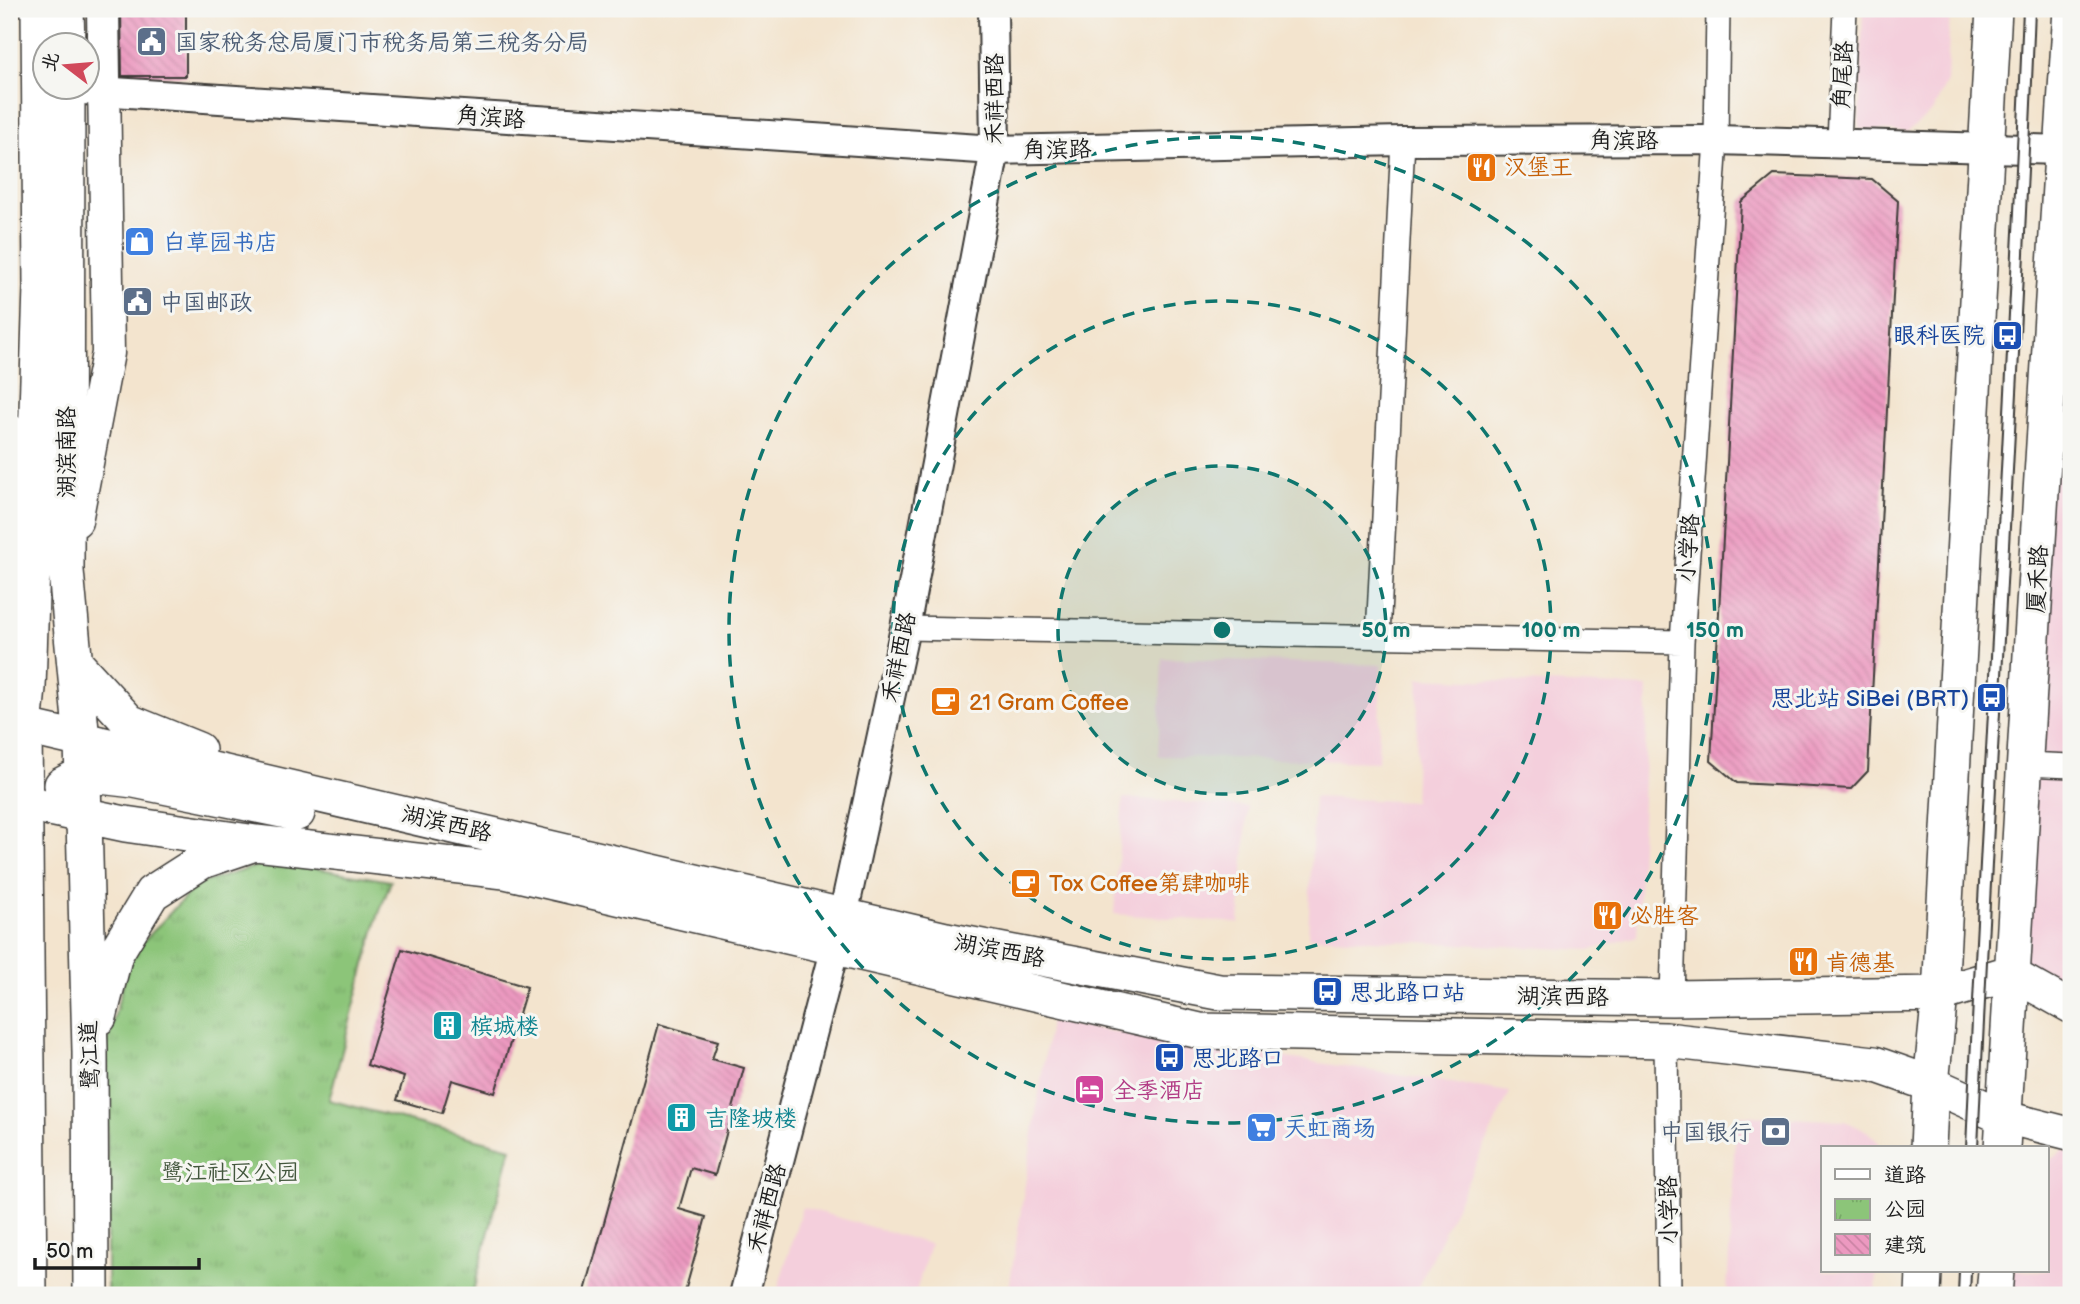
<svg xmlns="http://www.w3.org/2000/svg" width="2080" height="1304" viewBox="0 0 2080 1304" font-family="'Balsamiq Sans','LXGW WenKai TC',sans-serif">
	<defs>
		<pattern id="park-tufts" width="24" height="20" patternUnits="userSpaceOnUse" patternTransform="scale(1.75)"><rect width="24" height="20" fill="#8cc579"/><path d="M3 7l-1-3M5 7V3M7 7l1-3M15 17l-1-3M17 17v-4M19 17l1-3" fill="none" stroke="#78a968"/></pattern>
		<pattern id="building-back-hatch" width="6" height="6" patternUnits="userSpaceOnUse" patternTransform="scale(1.75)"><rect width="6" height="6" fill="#ec99c0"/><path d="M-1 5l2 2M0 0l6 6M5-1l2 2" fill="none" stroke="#ca83a4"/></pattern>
	</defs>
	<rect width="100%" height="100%" fill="#f6f6f2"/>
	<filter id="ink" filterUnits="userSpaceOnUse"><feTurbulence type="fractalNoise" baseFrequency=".0143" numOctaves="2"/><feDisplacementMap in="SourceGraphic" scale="14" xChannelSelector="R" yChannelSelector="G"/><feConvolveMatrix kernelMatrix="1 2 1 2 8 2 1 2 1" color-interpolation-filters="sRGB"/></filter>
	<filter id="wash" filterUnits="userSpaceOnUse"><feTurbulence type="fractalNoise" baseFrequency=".00686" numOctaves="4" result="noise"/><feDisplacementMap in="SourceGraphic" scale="28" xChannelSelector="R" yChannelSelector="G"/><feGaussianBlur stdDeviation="1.57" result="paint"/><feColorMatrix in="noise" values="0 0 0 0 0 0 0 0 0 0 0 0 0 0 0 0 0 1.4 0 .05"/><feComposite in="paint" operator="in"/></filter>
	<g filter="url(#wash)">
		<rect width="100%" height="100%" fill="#f3e4ce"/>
		<path fill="#f4cfdc" d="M1863 9H1950L1947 81 1932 112 1907 132 1859 129Z
			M2071 9V757L2033 756Z
			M1162 658 1381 665 1378 762 1158 756Z
			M1419 678 1648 687 1637 936 1591 950 1308 937 1314 797 1414 802Z
			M2030 778 2071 779V991L2024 965Z
			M1123 798 1248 807 1239 923 1114 914Z
			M1050 1022 1510 1092 1414 1295H1008Z
			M1736 1115 1845 1121 1867 1131 1879 1143 1880 1148H1823V1271H1877L1876 1295H1727Z
			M2064 1150 2071 1152V1295H2011L2013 1271H2047V1162Z
			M802 1207 930 1244 915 1295H776Z"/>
		<path fill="url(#park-tufts)" stroke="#54704a" stroke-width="2" d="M273 861 391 881 378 916 329 1100 511 1148 472 1295H107V1044L131 955 196 885Z"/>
		<g id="blocks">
			<path fill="url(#building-back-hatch)" d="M121 9H186V76H122Z
				M1774 175 1872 179 1898 201 1868 771 1851 789 1737 783 1711 761 1741 202Z
				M402 949 527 987 495 1093 452 1080 442 1113 397 1100 404 1077 367 1065Z
				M659 1024 718 1041 712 1059 744 1068 715 1175 691 1168 679 1209 706 1217 684 1295H584Z"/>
		</g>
	</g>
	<g filter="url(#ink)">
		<use href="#blocks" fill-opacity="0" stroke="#3c3a37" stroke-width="2"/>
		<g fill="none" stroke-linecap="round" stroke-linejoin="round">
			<defs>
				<path id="service" d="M1964 1295 1965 1271"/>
				<path id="minor" d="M1839 142 1845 9
					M905 628 1682 642
					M1378 636 1403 141
					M2025 764 2071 766
					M1672 998 1682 642 1716 140 1718 9
					M1666 1040 1669 1295"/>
				<path id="tertiary" d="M53 88 995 150 1403 141 1716 140 2063 150
					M744 1295 843 916 905 628 995 150 993 9"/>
				<path id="secondary" d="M9 430 23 529
					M76 521 108 353 103 9
					M2010 973 2071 1007
					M2004 1117 2071 1134"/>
				<path id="primary" d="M66 9 67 46
					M67 88 66 571 82 741 90 1051 91 1295
					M75 663 129 722 198 750
					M9 723 946 940 1219 992 1672 998 1940 994 2010 973
					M62 785 83 774 134 780 297 813
					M9 795 26 803 125 824 256 843 505 871 1200 1031 1666 1040 1874 1064 1931 1084 2004 1117
					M99 1017 115 954 152 893 202 861 249 845
					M1928 1148 1931 1084 1940 994 1994 9
					M2002 1148C2022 768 2049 389 2071 9
					M29 1295 24 727 28 688 41 287 39 9
					M1923 1295 1924 1271
					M1994 1295 1996 1271"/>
			</defs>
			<use href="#service" stroke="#3c3a37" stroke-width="14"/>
			<use href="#minor" stroke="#3c3a37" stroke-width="26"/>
			<use href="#tertiary" stroke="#3c3a37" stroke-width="32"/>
			<use href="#secondary" stroke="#3c3a37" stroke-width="35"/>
			<use href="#primary" stroke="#3c3a37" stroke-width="38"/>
			<use href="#service" stroke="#fff" stroke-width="10"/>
			<use href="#minor" stroke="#fff" stroke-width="23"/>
			<use href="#tertiary" stroke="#fff" stroke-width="28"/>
			<use href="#secondary" stroke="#fff" stroke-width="32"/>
			<use href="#primary" stroke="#fff" stroke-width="35"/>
			<defs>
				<path id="service-bridge" d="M1972 1148C1989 768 2014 389 2029 9"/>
			</defs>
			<use href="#service-bridge" stroke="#3c3a37" stroke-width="14" stroke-linecap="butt"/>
			<use href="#service-bridge" stroke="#fff" stroke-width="10"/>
		</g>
	</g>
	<circle cx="1222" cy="630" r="164" fill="#0f766e" fill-opacity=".12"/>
	<g fill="none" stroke="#0f766e" stroke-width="3.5" stroke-dasharray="12 9">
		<circle cx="1222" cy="630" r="164"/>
		<circle cx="1222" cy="630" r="329"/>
		<circle cx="1222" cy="630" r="493"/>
	</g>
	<defs>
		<symbol id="civic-square" viewBox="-11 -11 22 22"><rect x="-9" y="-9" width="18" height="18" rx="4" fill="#5c6f8a" stroke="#f6f6f2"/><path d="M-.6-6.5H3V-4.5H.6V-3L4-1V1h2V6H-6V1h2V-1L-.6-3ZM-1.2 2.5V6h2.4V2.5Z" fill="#fff"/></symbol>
		<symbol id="restaurant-square" viewBox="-11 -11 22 22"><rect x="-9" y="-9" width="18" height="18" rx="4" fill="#e8710a" stroke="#f6f6f2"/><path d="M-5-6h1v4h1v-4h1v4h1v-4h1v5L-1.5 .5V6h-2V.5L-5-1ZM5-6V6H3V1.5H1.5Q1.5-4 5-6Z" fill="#fff"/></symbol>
		<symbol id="shop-square" viewBox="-11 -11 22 22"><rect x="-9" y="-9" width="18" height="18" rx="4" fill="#3f7fe0" stroke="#f6f6f2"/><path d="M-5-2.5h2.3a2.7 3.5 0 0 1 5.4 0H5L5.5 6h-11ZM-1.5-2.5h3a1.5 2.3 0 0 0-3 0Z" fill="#fff"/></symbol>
		<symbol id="bus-square" viewBox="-11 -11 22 22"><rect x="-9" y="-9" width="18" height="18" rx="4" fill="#1a4fb4" stroke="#f6f6f2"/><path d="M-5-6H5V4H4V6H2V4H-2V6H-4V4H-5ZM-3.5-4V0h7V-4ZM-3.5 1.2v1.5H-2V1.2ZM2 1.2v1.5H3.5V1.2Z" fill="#fff"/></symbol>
		<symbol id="cafe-square" viewBox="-11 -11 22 22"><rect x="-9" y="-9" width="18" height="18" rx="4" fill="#e8710a" stroke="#f6f6f2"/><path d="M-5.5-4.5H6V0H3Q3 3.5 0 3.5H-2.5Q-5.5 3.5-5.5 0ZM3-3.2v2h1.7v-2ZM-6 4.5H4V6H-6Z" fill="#fff"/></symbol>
		<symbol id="building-square" viewBox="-11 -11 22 22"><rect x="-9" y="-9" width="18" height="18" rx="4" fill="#0f9aa8" stroke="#f6f6f2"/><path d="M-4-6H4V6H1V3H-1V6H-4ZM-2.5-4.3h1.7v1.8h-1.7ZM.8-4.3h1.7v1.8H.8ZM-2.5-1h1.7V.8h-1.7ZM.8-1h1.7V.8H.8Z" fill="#fff"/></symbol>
		<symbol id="hotel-square" viewBox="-11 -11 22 22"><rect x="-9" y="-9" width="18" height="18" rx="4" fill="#d1479c" stroke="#f6f6f2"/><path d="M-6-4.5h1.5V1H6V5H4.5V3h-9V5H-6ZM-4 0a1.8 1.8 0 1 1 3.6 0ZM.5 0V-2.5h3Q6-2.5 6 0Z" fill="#fff"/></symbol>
		<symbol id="supermarket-square" viewBox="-11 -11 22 22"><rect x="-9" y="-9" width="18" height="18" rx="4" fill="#3f7fe0" stroke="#f6f6f2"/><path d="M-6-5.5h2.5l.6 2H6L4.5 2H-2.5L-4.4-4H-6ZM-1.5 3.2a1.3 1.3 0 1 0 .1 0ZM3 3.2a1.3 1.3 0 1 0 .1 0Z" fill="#fff"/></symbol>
		<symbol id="bank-square" viewBox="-11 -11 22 22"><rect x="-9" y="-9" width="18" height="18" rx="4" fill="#5c6f8a" stroke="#f6f6f2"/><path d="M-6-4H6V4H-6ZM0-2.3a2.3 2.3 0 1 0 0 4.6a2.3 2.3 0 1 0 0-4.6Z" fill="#fff"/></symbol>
	</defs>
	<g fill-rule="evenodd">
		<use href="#civic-square" x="134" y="24" width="35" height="35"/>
		<use href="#restaurant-square" x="1464" y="150" width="35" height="35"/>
		<use href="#shop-square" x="122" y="224" width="35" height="35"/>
		<use href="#civic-square" x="120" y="284" width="35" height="35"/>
		<use href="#bus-square" x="1990" y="318" width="35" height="35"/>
		<use href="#bus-square" x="1974" y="680" width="35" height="35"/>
		<use href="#cafe-square" x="928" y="684" width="35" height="35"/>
		<use href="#cafe-square" x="1008" y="866" width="35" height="35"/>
		<use href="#restaurant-square" x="1590" y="898" width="35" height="35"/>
		<use href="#restaurant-square" x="1786" y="944" width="35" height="35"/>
		<use href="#bus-square" x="1310" y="974" width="35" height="35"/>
		<use href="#building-square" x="430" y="1008" width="35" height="35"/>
		<use href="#bus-square" x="1152" y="1040" width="35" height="35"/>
		<use href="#hotel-square" x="1072" y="1072" width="35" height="35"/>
		<use href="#building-square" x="664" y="1100" width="35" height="35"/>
		<use href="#supermarket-square" x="1244" y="1110" width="35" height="35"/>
		<use href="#bank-square" x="1758" y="1114" width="35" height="35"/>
	</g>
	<g text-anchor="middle" stroke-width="6" stroke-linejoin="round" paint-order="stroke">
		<g font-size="23" fill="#4e5e75" stroke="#f6f6f2" text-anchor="start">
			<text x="175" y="50">国家税务总局厦门市税务局第三税务分局</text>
			<text x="160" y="310">中国邮政</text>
			<text x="1752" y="1140" text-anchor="end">中国银行</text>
		</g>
		<g font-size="23" fill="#1c1c1c" stroke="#f6f6f2">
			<text transform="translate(1842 75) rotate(-87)" y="8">角尾路</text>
			<text transform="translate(994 99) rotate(-90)" y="8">禾祥西路</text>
			<text transform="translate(491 117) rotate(4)" y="8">角滨路</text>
			<text x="1624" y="148">角滨路</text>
			<text transform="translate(1057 149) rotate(-1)" y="8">角滨路</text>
			<text transform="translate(66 452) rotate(-90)" y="8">湖滨南路</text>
			<text transform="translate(1688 548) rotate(-86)" y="8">小学路</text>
			<text transform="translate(2037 579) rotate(-87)" y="8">厦禾路</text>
			<text transform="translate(898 657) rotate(-78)" y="8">禾祥西路</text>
			<text transform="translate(447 823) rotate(13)" y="8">湖滨西路</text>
			<text transform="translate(1000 950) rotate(11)" y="8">湖滨西路</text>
			<text transform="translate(1563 996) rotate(1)" y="8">湖滨西路</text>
			<text transform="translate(89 1055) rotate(-92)" y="8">鹭江道</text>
			<text transform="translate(766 1208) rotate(-75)" y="8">禾祥西路</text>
			<text transform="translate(1668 1210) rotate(-91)" y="8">小学路</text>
		</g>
		<g font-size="23" fill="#c56008" stroke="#f6f6f2" text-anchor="start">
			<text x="1504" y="175">汉堡王</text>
			<text x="969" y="710">21 Gram Coffee</text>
			<text x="1049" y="891">Tox Coffee第肆咖啡</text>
			<text x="1630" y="923">必胜客</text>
			<text x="1826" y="970">肯德基</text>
		</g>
		<g font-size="23" fill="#366cbe" stroke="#f6f6f2" text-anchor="start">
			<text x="163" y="250">白草园书店</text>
			<text x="1284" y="1136">天虹商场</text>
		</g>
		<g font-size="23" fill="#164399" stroke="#f6f6f2" text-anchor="end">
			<text x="1985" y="343">眼科医院</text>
			<text x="1969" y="706">思北站 SiBei (BRT)</text>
			<text x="1350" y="1000" text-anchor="start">思北路口站</text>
			<text x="1192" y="1066" text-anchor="start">思北路口</text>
		</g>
		<g font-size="23" fill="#0d838f" stroke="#f6f6f2" text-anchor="start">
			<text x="470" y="1034">槟城楼</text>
			<text x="705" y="1126">吉隆坡楼</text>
		</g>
		<g font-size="23" fill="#b23c85" stroke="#f6f6f2" text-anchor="start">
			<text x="1113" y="1098">全季酒店</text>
		</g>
		<g font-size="23" fill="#43573d" stroke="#f6f6f2">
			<text x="230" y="1180">鹭江社区公园</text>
		</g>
	</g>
	<circle cx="1222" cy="630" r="10" fill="#0f766e" stroke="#f6f6f2" stroke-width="3.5"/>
	<g font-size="21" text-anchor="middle" font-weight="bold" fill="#0f766e" stroke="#f6f6f2" stroke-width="6" stroke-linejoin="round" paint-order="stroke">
		<text x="1386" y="637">50 m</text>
		<text x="1551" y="637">100 m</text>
		<text x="1715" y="637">150 m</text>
	</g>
	<rect width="2080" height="1304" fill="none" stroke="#f6f6f2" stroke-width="35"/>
	<rect x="1821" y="1146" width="228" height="126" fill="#f6f6f2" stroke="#9f9f9c" stroke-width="2"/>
	<rect x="1835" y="1169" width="35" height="10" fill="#ffffff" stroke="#9f9f9c" stroke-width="2"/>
	<text x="1884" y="1182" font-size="21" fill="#1c1c1c">道路</text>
	<rect x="1835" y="1199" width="35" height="21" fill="url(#park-tufts)" stroke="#9f9f9c" stroke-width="2"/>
	<text x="1884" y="1216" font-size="21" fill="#1c1c1c">公园</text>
	<rect x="1835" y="1234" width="35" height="21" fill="url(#building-back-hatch)" stroke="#9f9f9c" stroke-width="2"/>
	<text x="1884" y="1252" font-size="21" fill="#1c1c1c">建筑</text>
	<g transform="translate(66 66) rotate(286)"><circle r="33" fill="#f6f6f2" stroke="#9f9f9c" stroke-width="2"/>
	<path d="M0-5L12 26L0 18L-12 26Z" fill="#d1495b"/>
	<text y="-10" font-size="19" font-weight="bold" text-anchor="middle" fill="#1c1c1c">北</text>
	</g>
	<path d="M35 1258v10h164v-10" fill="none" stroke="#1c1c1c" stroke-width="3.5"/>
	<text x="46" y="1258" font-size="21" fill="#1c1c1c" stroke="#f6f6f2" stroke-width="5" paint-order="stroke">50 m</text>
</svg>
